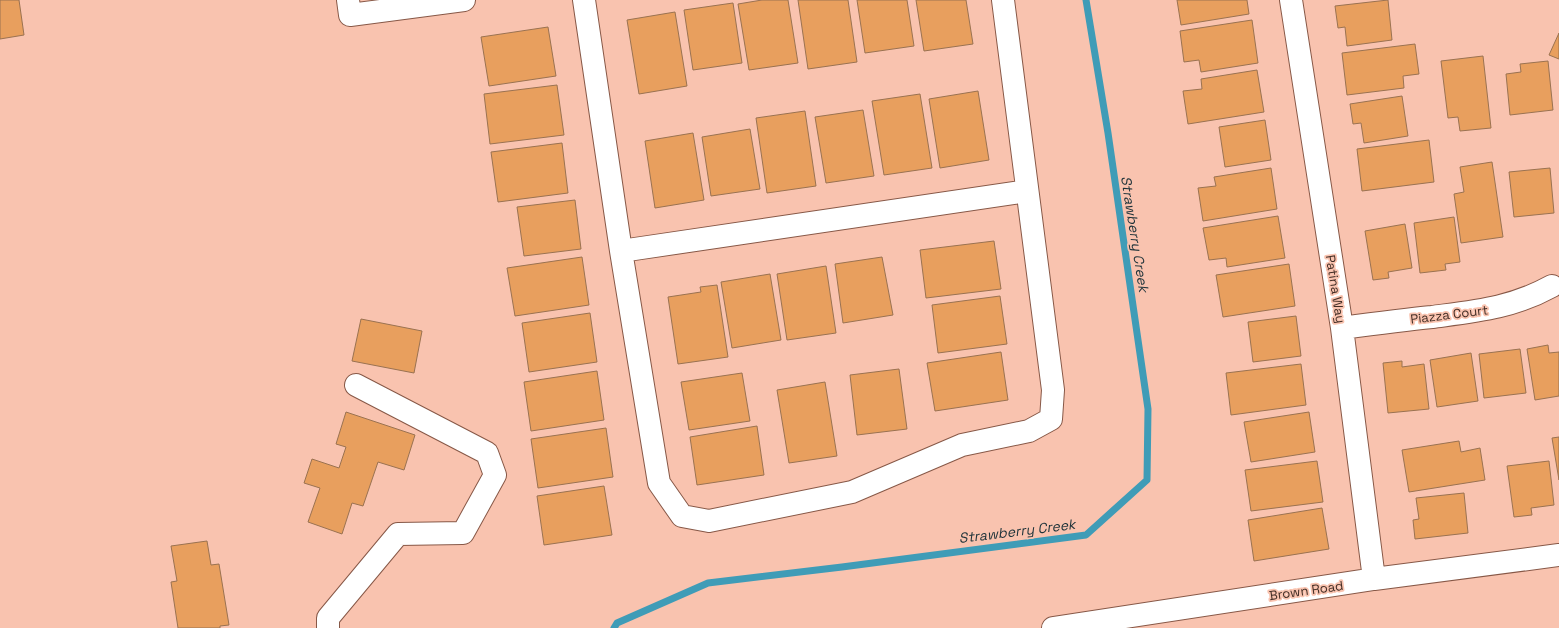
<svg xmlns="http://www.w3.org/2000/svg" width="1559" height="628" viewBox="0 0 1559 628" font-family="'Space Grotesk',sans-serif">
	<rect width="100%" height="100%" fill="#f9c3af"/>
	<g fill="none" stroke-linecap="round" stroke-linejoin="round">
		<path stroke="#3f9cb7" stroke-width="7" d="M614 628 617 623 708 583 842 567 1086 535 1147 480 1148 409 1108 133 1086 0"/>
	</g>
	<path fill="#e89f5e" stroke="#9a7251" d="M0 0H19L24 35 0 39Z
		M762 0H788L798 63 749 70 738 4Z
		M798 0H848L857 62 808 69Z
		M857 0H907L914 46 865 53Z
		M916 0H966L973 44 924 51Z
		M1177 0H1247L1249 14 1181 25Z
		M1388 0 1392 40 1347 46 1345 27 1338 28 1335 6Z
		M733 3 742 63 693 70 684 10Z
		M675 12 687 86 639 94 627 20Z
		M1252 20 1258 63 1201 72 1199 60 1184 62 1180 31Z
		M548 27 556 76 489 86 481 37Z
		M1559 33V59L1549 55Z
		M1415 44 1419 74 1403 76 1404 88 1347 95 1342 53Z
		M1483 56 1491 128 1460 131 1458 117 1448 118 1441 61Z
		M1548 61 1553 110 1510 115 1506 74 1521 72 1520 64Z
		M1257 70 1264 112 1188 124 1183 91 1202 89 1201 79Z
		M557 85 564 135 490 144 484 94Z
		M978 91 989 160 940 168 929 99Z
		M920 94 932 168 884 175 872 101Z
		M1402 96 1408 136 1364 143 1361 123 1353 124 1350 104Z
		M863 110 874 176 826 183 815 117Z
		M805 111 816 186 767 193 756 118Z
		M1265 120 1271 160 1225 167 1219 127Z
		M750 129 760 189 711 196 702 137Z
		M693 133 704 200 655 208 645 141Z
		M1429 140 1434 182 1362 191 1357 149Z
		M562 143 568 193 498 202 491 152Z
		M1492 162 1503 237 1461 243 1454 194 1464 192 1460 167Z
		M1271 168 1277 209 1203 221 1198 188 1216 186 1214 177Z
		M1550 168 1554 213 1514 217 1509 172Z
		M575 200 581 249 524 256 517 207Z
		M1278 216 1285 258 1227 267 1226 258 1209 260 1203 228Z
		M1454 217 1460 262 1445 264 1446 270 1420 273 1414 223Z
		M1405 224 1412 268 1388 272 1389 278 1373 280 1365 231Z
		M994 241 1001 289 926 298 920 250Z
		M582 257 589 305 515 316 507 268Z
		M882 257 893 315 843 323 835 264Z
		M1289 264 1295 306 1223 317 1216 275Z
		M826 266 836 333 787 340 777 274Z
		M770 274 781 340 732 348 721 282Z
		M717 285 728 357 678 364 668 297 701 292 700 287Z
		M1000 296 1007 344 938 353 932 305Z
		M590 313 597 362 529 372 522 323Z
		M1296 316 1301 356 1253 362 1248 322Z
		M361 319 422 331 414 373 352 361Z
		M1548 345 1549 353 1559 352V396L1535 400 1527 349Z
		M1520 349 1526 393 1484 398 1479 354Z
		M1001 352 1008 400 935 411 927 363Z
		M1471 353 1478 401 1437 407 1430 360Z
		M1402 361V367L1424 364 1429 409 1388 413 1383 363Z
		M1301 364 1306 405 1231 415 1226 373Z
		M899 369 907 429 857 435 850 375Z
		M597 371 604 420 531 431 524 382Z
		M742 373 750 421 689 430 681 382Z
		M825 382 837 456 789 463 777 390Z
		M346 412 415 435 404 470 378 462 363 506 352 503 342 534 308 522 320 488 304 483 312 459 339 468 346 447 336 444Z
		M1309 412 1315 452 1251 462 1244 422Z
		M757 426 764 475 697 485 690 437Z
		M606 428 613 477 538 488 531 439Z
		M1559 437V480L1552 438Z
		M1459 441 1461 452 1480 448 1485 480 1409 492 1402 450Z
		M1317 461 1323 502 1251 511 1245 470Z
		M1549 461 1554 505 1531 508 1532 515 1514 517 1507 466Z
		M604 486 612 535 544 545 537 496Z
		M1464 493 1468 533 1415 539 1413 520 1419 519 1416 498Z
		M1322 508 1329 549 1254 561 1248 520Z
		M207 541 211 565 219 564 229 625 220 626V628H178L171 582 177 581 171 546Z"/>
	<g fill="none" stroke-linecap="round" stroke-linejoin="round">
		<defs>
			<path id="minor" d="M348 0 350 15 464 0
				M584 0 621 251 659 483 682 516 709 521 852 492 962 445 1029 431 1051 419 1053 390 1003 0
				M1291 0 1342 328 1374 579
				M621 251 1027 191
				M1342 328C1372 324 1402 320 1432 317 1477 311 1512 308 1552 286
				M328 628V618L398 534 463 533 495 475 487 453 356 385
				M1053 628 1374 579 1559 555"/>
		</defs>
		<use href="#minor" stroke="#875847" stroke-width="24"/>
		<use href="#minor" stroke="#fff" stroke-width="22"/>
	</g>
	<g text-anchor="middle" stroke-width="3.5" stroke-linejoin="round" paint-order="stroke">
		<g font-size="13" fill="#432e26" stroke="#f9c3af">
			<text transform="translate(1336 289) rotate(81)" y="5">Patina Way</text>
			<text transform="translate(1449 314) rotate(-7)" y="5">Piazza Court</text>
			<text transform="translate(1306 590) rotate(-8)" y="5">Brown Road</text>
		</g>
		<g font-size="14" font-style="italic" fill="#1d3239" stroke="#f9c3af">
			<text transform="translate(1135 234) rotate(81)" y="5">Strawberry Creek</text>
			<text transform="translate(1017 531) rotate(-7)" y="5">Strawberry Creek</text>
		</g>
	</g>
</svg>
